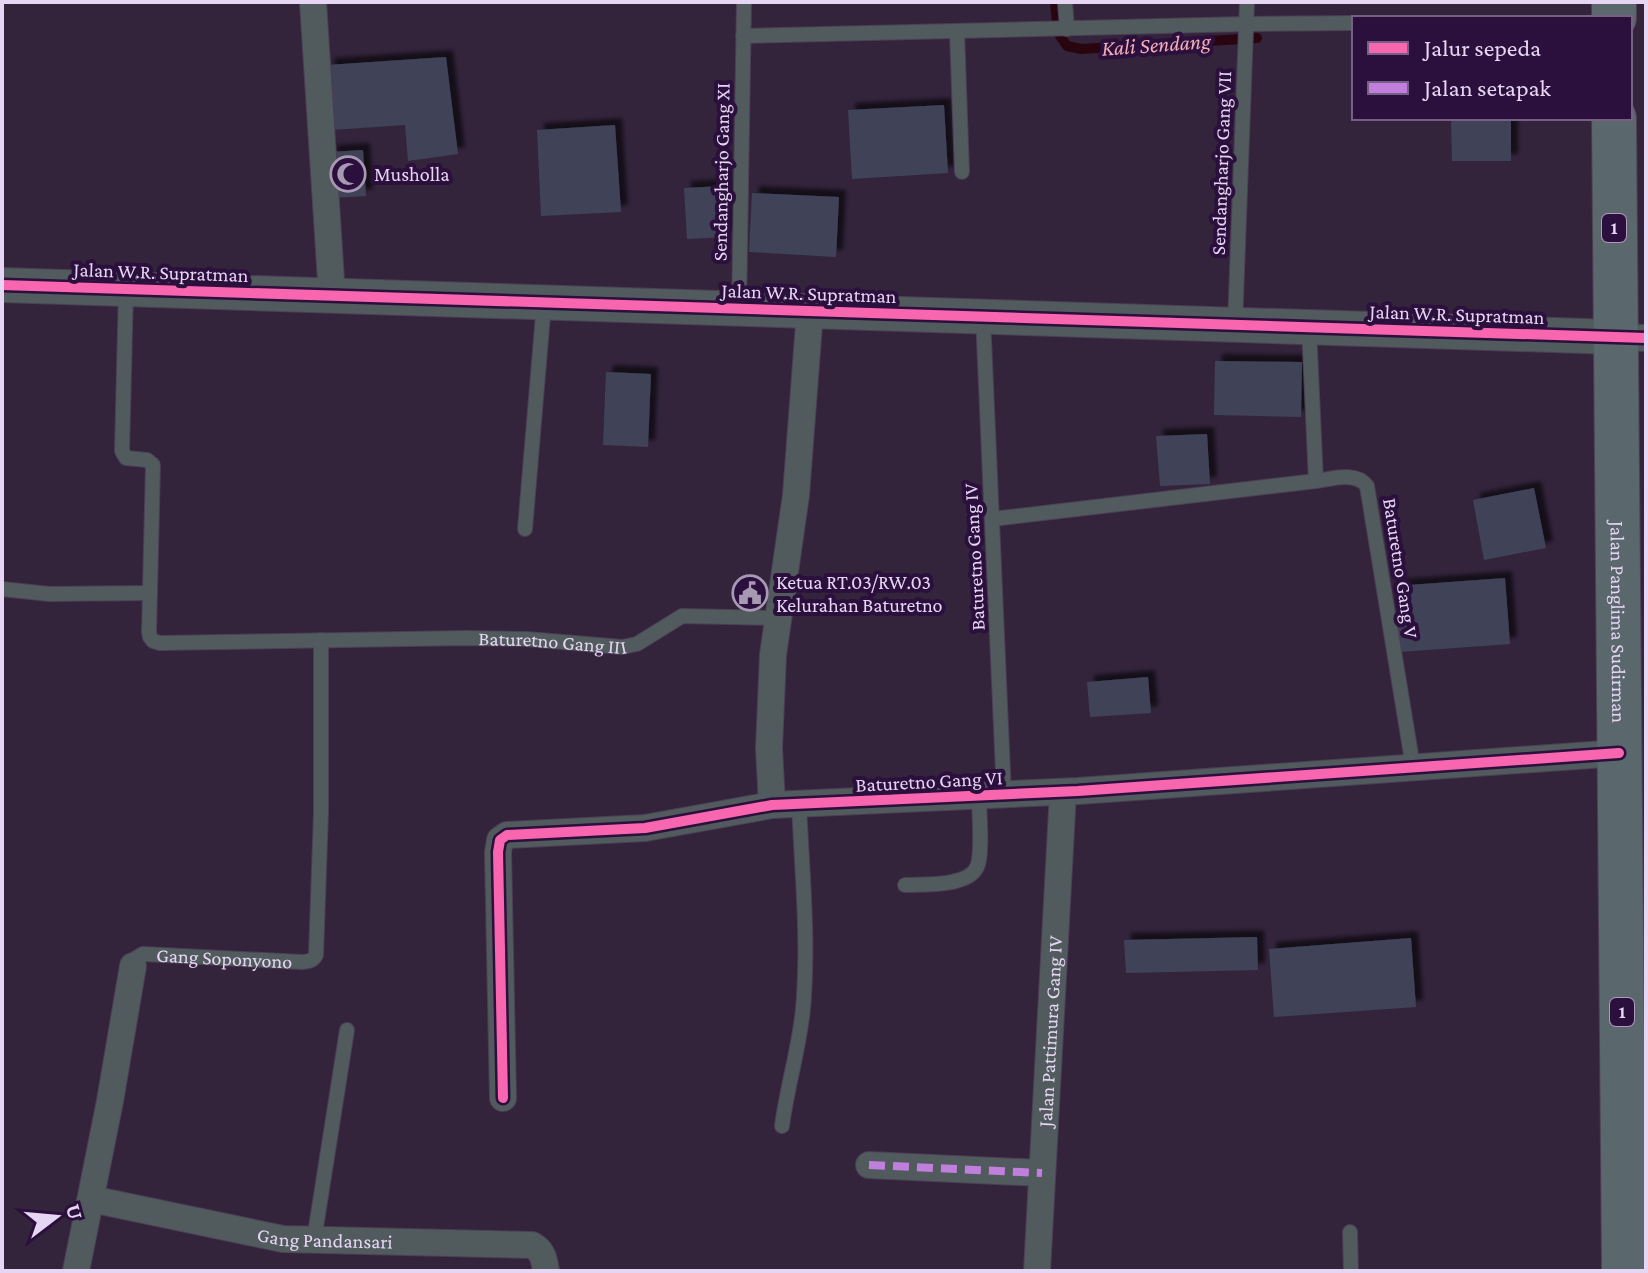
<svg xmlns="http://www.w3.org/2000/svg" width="1648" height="1273" viewBox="0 0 1648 1273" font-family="'Crimson Pro',serif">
	<defs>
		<filter id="shadow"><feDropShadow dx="7" dy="-7" stdDeviation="2" flood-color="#0009"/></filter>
	</defs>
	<rect width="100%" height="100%" fill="#33243c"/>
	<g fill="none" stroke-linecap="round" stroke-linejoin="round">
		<path stroke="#29060f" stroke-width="10" d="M1055 2 1057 22
			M1060 36 1067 46 1081 49 1257 38"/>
	</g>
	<path fill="#3f4358" filter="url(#shadow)" d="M446 57 458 154 408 161 405 125 331 130 327 65Z
		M944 105 948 173 852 179 848 110Z
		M1451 118H1511V161H1452Z
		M615 125 621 212 541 216 537 130Z
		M363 150 366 196 332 198 329 152Z
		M724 186 726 237 687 239 684 188Z
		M752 193 839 197 836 257 749 252Z
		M1215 361 1302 362 1301 417 1214 415Z
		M606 372 651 374 648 447 603 445Z
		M1207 434 1210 484 1160 486 1156 436Z
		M1534 488 1546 548 1484 560 1473 500Z
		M1505 578 1510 644 1400 652 1395 586Z
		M1148 677 1151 713 1090 717 1087 682Z
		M1257 937 1258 970 1126 973 1124 940Z
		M1411 938 1416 1007 1274 1017 1269 949Z"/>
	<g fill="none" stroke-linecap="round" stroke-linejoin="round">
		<defs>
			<g id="service">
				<path d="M1065 2 1067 29"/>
				<path d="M957 32 962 172"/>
				<path d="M743 36 1246 24 1354 23"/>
				<path id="s1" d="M126 289 122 451 126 458 147 460 153 465 149 632 150 637 153 641 160 643 466 638 527 639 622 647 637 644 682 616 777 618"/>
				<path d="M739 309 744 2"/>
				<path d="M983 317 1004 795"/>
				<path d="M1235 325 1247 2"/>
				<path d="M1309 328 1316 481C1333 479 1356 471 1367 486L1413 767"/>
				<path d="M992 519 1316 481"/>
				<path d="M525 529 544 303"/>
				<path d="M2 589 49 594 150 593"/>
				<path d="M905 885C924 884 968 887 977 867 983 854 979 813 979 797"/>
				<path id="s2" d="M133 966 136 958 143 954 302 962C308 962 313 961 316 955L321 813V640"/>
				<path d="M782 1126C787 1087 799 1049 803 1009 809 941 802 872 799 804"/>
				<path d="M1350 1232 1351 1271"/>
				<path d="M314 1240 347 1030"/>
			</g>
			<g id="minor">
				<path d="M313 2 332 296"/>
				<path d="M1615 337 1646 338"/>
				<path d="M772 805 769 748 773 655 796 495 810 311"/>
				<path d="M503 1098 498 852 500 840 507 835 645 828 772 805 1078 791 1619 753"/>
				<path d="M869 1165 1042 1173"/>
				<path id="s3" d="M91 1199 283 1239 532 1245C543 1251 544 1259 546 1271"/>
				<path d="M76 1271 110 1101 133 966"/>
				<path id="s4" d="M1037 1271 1063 792"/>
			</g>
			<path id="tertiary" d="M2 285 1615 337"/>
			<g id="trunk">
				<path d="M1614 2V18"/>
				<path id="s5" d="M1614 118 1624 1271"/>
			</g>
		</defs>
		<use href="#service" stroke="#4b3f54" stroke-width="16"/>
		<use href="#minor" stroke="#4b3f54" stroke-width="28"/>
		<use href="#tertiary" stroke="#4b3f54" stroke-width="36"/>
		<use href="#trunk" stroke="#4b3f54" stroke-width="46"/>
		<use href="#service" stroke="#515b5e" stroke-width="14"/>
		<use href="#minor" stroke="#515b5e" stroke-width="26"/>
		<use href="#tertiary" stroke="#515b5e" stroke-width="34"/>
		<use href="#trunk" stroke="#5a676d" stroke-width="44"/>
		<path stroke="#c07fdc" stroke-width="8" stroke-dasharray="16 8" stroke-linecap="butt" d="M869 1165 1042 1173"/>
		<defs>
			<path id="cycleway" d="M2 285 1646 338
				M503 1098 498 852 500 840 507 835 645 828 772 805 1078 791 1619 753"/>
		</defs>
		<use href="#cycleway" stroke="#2b0f3c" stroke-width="15"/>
		<use href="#cycleway" stroke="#f766af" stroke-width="10"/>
	</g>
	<defs>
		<symbol id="mosque-ring" viewBox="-11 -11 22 22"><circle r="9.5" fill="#2b0f3c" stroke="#a798b3" stroke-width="1.5"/><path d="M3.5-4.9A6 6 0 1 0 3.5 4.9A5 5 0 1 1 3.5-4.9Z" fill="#a798b3"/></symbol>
		<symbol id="civic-ring" viewBox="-11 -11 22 22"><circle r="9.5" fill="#2b0f3c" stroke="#a798b3" stroke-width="1.5"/><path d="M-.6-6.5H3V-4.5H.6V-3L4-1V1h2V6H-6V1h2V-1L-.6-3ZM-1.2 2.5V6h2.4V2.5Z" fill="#a798b3"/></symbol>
	</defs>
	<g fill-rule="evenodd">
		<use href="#mosque-ring" x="328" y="154" width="40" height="40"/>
		<use href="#civic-ring" x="730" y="573" width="40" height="40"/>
	</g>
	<g text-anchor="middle" stroke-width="8" stroke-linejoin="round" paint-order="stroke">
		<g fill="#2b0f3c" stroke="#ae9abc" stroke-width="2">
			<rect x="1602" y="214" width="24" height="28" rx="6"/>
			<rect x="1610" y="998" width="24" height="28" rx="6"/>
		</g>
		<g font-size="18" font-weight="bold" fill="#e6d6f3">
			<text x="1614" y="234">1</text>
			<text x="1622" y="1018">1</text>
		</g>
		<g font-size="20" fill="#e6d6f3" stroke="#2b0f3c">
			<text transform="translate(1221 163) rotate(-88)" y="7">Sendangharjo Gang VII</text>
			<text transform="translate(721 172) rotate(-89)" y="7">Sendangharjo Gang XI</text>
			<text transform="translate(161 272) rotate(2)" y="7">Jalan W.R. Supratman</text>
			<text transform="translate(809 293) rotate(2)" y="7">Jalan W.R. Supratman</text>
			<text transform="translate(1457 314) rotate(2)" y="7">Jalan W.R. Supratman</text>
			<text transform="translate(974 557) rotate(-93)" y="7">Baturetno Gang IV</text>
			<text transform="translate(1401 568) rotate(81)" y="7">Baturetno Gang V</text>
			<text dy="7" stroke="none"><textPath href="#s5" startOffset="504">Jalan Panglima Sudirman</textPath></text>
			<text dy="7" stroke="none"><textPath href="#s1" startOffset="776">Baturetno Gang III</textPath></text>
			<text transform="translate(929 781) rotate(-3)" y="7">Baturetno Gang VI</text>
			<text dy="7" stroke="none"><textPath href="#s2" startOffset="98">Gang Soponyono</textPath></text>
			<text dy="7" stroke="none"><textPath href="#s4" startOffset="240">Jalan Pattimura Gang IV</textPath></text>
			<text dy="7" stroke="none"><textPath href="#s3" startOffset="238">Gang Pandansari</textPath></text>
		</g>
		<g font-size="20" fill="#e6d6f3" stroke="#2b0f3c" text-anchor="start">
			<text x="374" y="181">Musholla</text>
			<text x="776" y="589">Ketua RT.03/RW.03<tspan x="776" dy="23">Kelurahan Baturetno</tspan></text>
		</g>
		<g font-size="22" font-style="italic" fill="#f3aeb6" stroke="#2b0f3c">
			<text transform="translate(1156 44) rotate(-4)" y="8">Kali Sendang</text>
		</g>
	</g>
	<rect width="1648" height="1273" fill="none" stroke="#e6d6f3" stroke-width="8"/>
	<rect x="1352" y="16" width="280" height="104" fill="#2b0f3c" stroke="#765f85" stroke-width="2"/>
	<rect x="1368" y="42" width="40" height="12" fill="#f766af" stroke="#765f85" stroke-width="2"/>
	<text x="1424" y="56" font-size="24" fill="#e6d6f3">Jalur sepeda</text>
	<rect x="1368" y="82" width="40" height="12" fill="#c07fdc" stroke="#765f85" stroke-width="2"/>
	<text x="1424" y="96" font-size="24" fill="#e6d6f3">Jalan setapak</text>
	<g transform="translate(56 1217) rotate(74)" stroke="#2b0f3c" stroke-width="6" paint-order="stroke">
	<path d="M0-6L14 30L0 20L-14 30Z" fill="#e6d6f3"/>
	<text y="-12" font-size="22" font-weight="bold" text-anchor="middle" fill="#e6d6f3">U</text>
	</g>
</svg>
